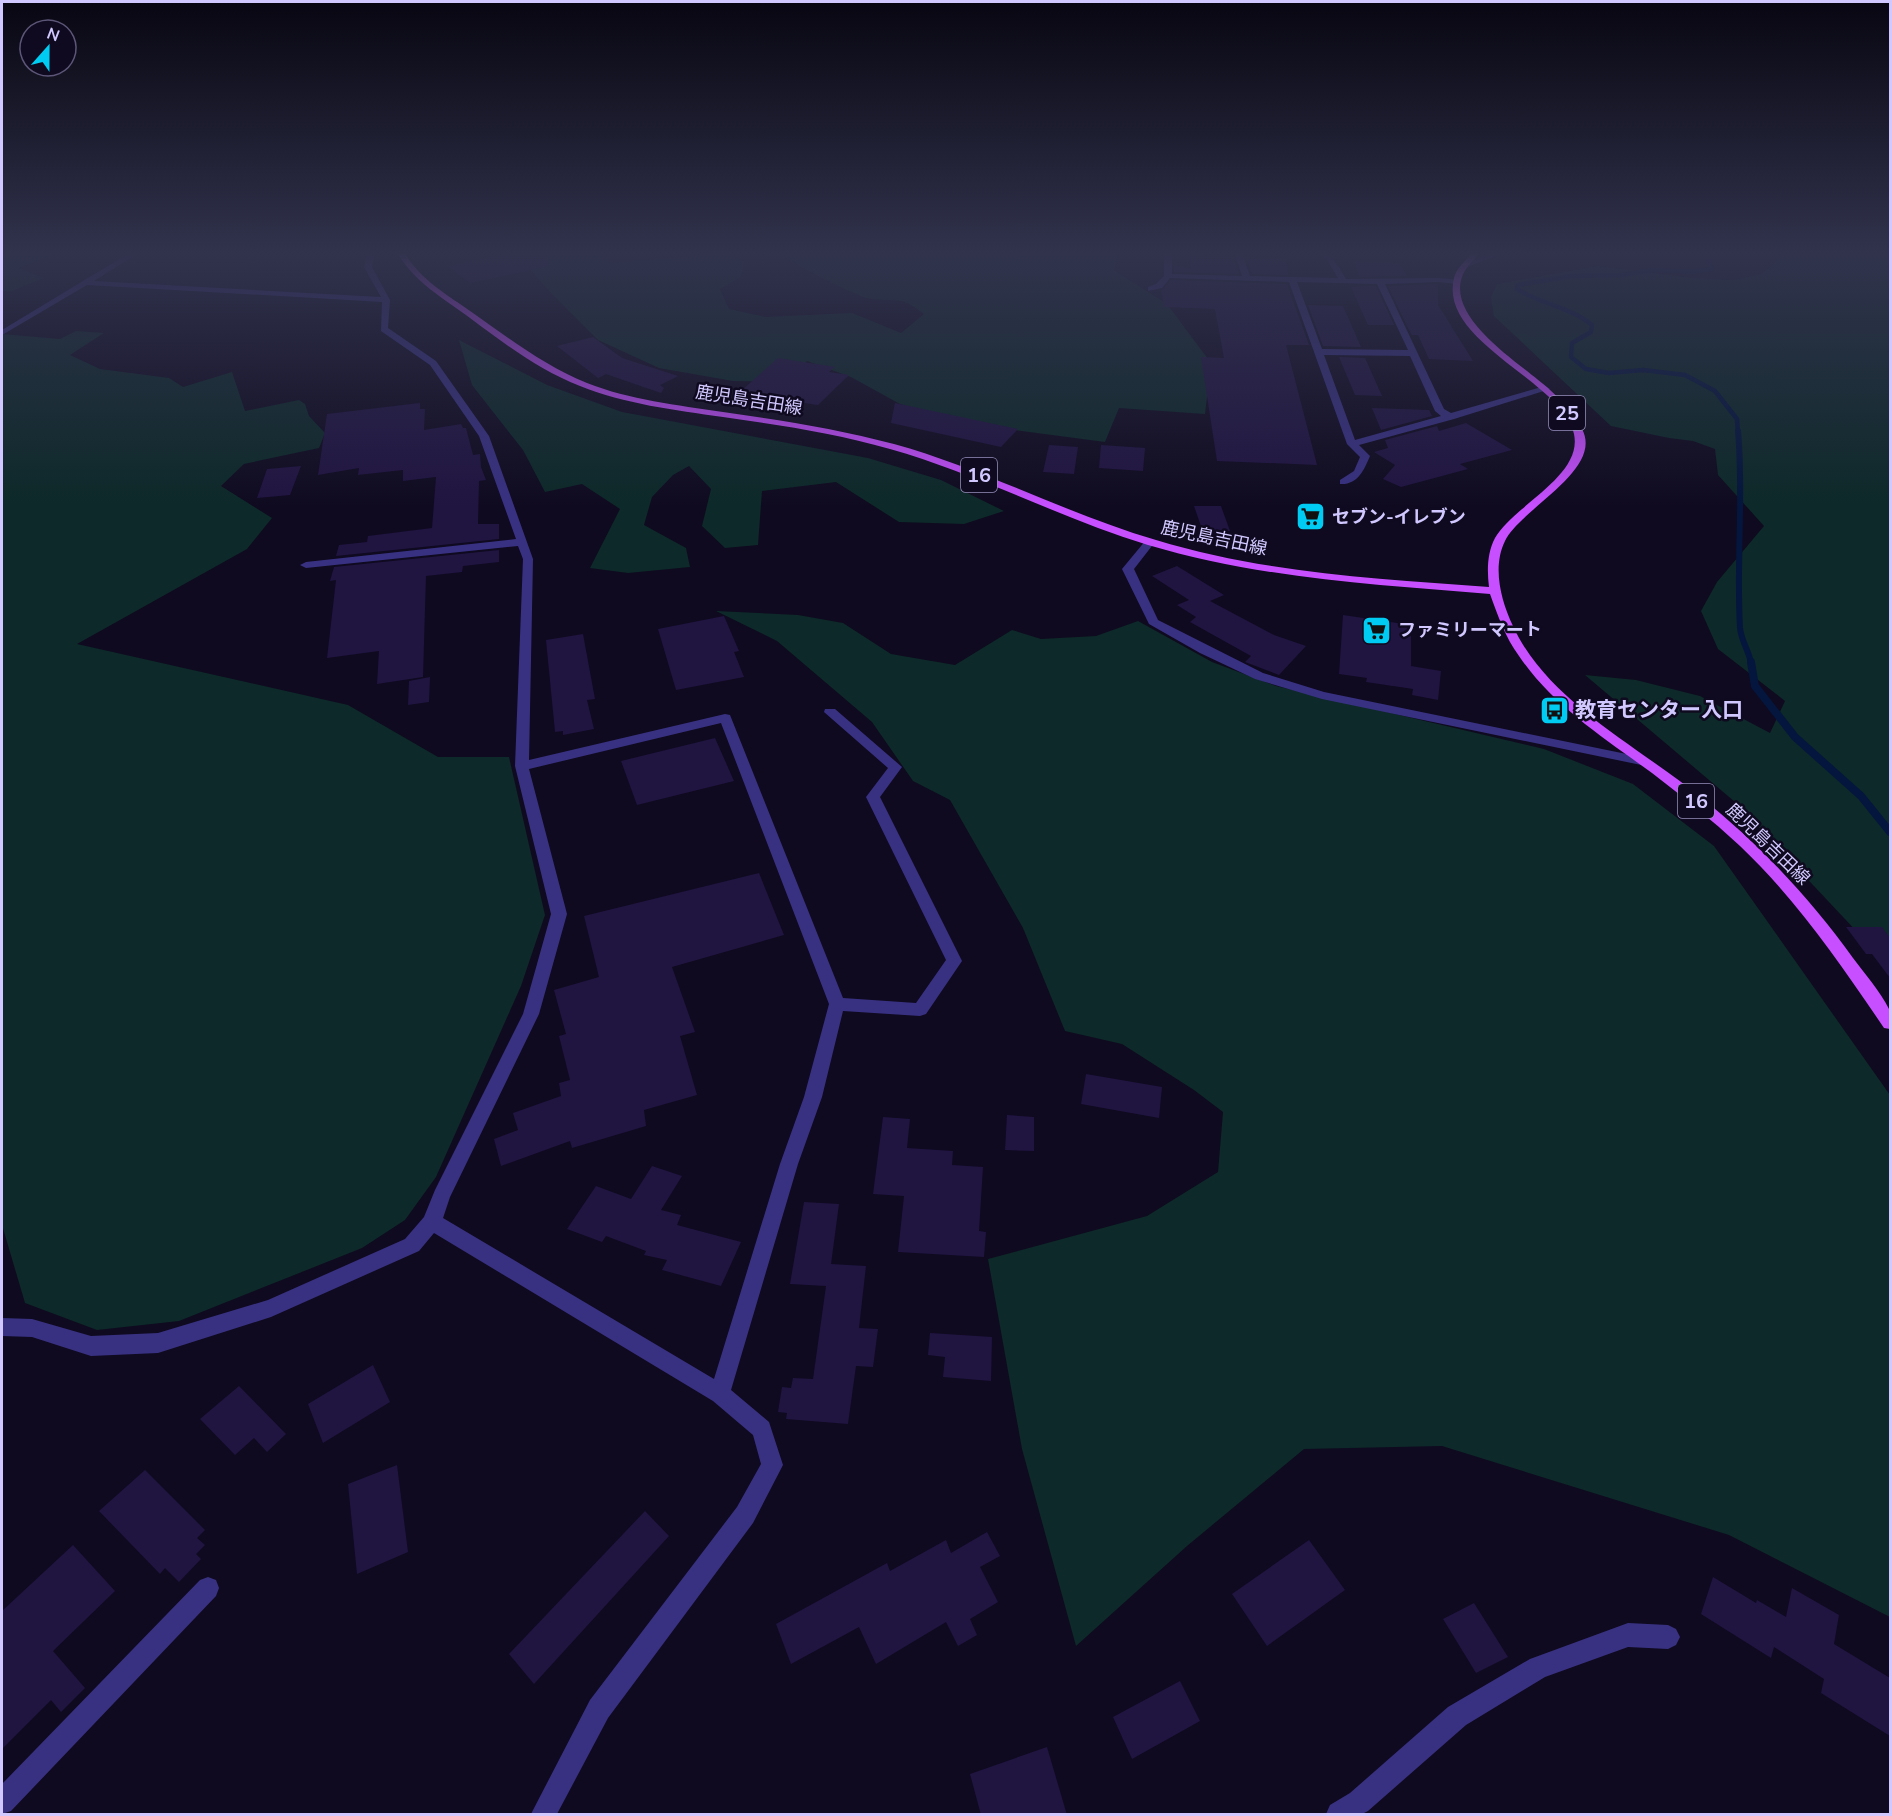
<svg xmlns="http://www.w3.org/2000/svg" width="1892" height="1816" viewBox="0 0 1892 1816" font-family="'Nunito Sans','Noto Sans JP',sans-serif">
	<rect width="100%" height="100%" fill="#0f0a1f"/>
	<path fill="#0d2929" d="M2 252H58L19 268 44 278 12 291H2Z
		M529 252H598L611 263 726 253 744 262 741 277 720 289 729 309 765 317 852 313 901 333 924 314C898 293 896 304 867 298 854 295 786 261 780 252H1118L1114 270 1167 304 1211 363 1205 414 1119 408 1105 442 961 423 900 404 851 377 807 361 783 382 733 381 659 368 598 340 551 293 527 266Z
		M1787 252H1890V967L1735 802 1585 675 1636 680 1700 696 1770 733 1785 701 1718 649 1701 611 1717 582 1764 526 1718 475 1715 449 1693 441 1669 438 1611 426 1494 316 1491 297 1497 284 1598 266 1692 278 1733 280 1762 274Z
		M76 331 104 333 70 355 100 369 169 378 183 387 232 372 245 411 299 400 305 404 309 416 325 433 319 448 244 464 221 486 272 518 247 549 77 644 348 705 438 757H509L545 915 521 986 436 1177 405 1220 362 1248 179 1321 97 1330 25 1303 2 1225V334L60 339Z
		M459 340 547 385 622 412 868 458 941 480 1004 511 964 524 899 522 836 482 762 491 758 545 725 548 702 526 711 489 689 466 673 475 652 497 644 525 686 548 690 567 628 573 590 568 620 509 582 484 545 492 523 450 472 385Z
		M716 611 798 615 843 623 891 654 955 665 1012 630 1041 639 1096 636 1138 621 1212 662 1276 686 1544 749 1633 784 1714 846 1890 1095V1617L1729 1535 1442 1446 1304 1449 1187 1546 1076 1646 1022 1449 988 1259 1147 1216 1218 1172 1223 1112 1194 1090 1122 1044 1065 1031 1023 928 950 800 913 781 872 722 777 641Z"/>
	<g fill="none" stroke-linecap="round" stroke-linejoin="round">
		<path stroke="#04163d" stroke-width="4.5" d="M1701 252 1708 259 1712 269 1692 272 1654 270 1620 275 1571 276 1518 285 1517 289C1541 304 1570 307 1592 325L1591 332 1572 343 1571 357 1586 369 1609 373 1643 370 1685 375 1715 391 1737 419 1738 433"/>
		<path stroke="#04163d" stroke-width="6" d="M1738 431C1744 497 1736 562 1740 628 1741 640 1749 651 1751 663"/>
		<path stroke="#04163d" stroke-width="8" d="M1751 662 1755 686 1795 737 1861 796 1890 832"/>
	</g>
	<path fill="#201441" d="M515 252H547L549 266 470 283 448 266Z
		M1191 253 1233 257 1239 274 1174 272V265L1191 269Z
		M1246 257 1286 259 1288 275 1252 274Z
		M1354 261 1400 263 1407 276 1360 277Z
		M1171 280 1287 284 1309 345H1286L1317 465 1217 461 1201 357 1224 358 1215 309 1164 307 1161 291Z
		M1438 284V305L1473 361 1429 359 1418 335H1412L1407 326 1388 286Z
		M1364 286H1376L1394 325H1368L1351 287Z
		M1308 305 1343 306 1361 347 1323 346Z
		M593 337 622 358 678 376 660 385 664 388 661 393 606 374 598 378 557 346Z
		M1339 357 1365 358 1382 396 1355 395Z
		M778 358 835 367 829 372 849 375 818 405 758 396 762 393 741 391Z
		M420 403V409H425L424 430 461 424 463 428H466L473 455 480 454 481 467 486 480 479 481 478 524H499V539L336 556 339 545 367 542 368 536 432 528 436 477 403 481V470L358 475 359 468 318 475 327 414Z
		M895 403 1018 429 1001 447 891 423Z
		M1372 408 1429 410 1432 416 1381 430Z
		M1466 423 1512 450 1460 464 1468 469 1401 487 1383 479 1395 465 1374 452 1388 448 1385 440 1437 426 1439 431Z
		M1049 445 1078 447 1074 474 1043 472Z
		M1101 445 1145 448 1143 471 1099 468Z
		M301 466 290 495 257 498 267 469Z
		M1194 506H1221L1230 531 1203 532Z
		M499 550V562L463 566 462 572 426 576 423 677 377 684 379 651 327 658 336 580 330 581 334 567Z
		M1177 566 1224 595 1210 601 1274 635 1306 646 1279 675 1245 662 1251 656 1190 622 1196 617 1177 605 1189 600 1152 576Z
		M1343 615 1411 625V666L1441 671 1438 700 1412 695 1413 689 1366 682 1367 678 1339 674Z
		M724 616 739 651 734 652 744 677 676 690 658 629Z
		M583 634 595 699 587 700 594 729 563 735V731L555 732 546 640Z
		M430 677 429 702 408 705 409 681Z
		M715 738 734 781 637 805 621 761Z
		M759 873 784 935 672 967 695 1032 680 1036 697 1095 644 1110 646 1126 572 1148 570 1141 501 1166 494 1139 518 1130 513 1113 561 1096 559 1083 570 1080 559 1036 566 1034 554 990 599 977 584 916Z
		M1846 927H1882L1890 938V978L1872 954H1866Z
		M1086 1074 1162 1087 1159 1118 1081 1104Z
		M1007 1115 1034 1117V1151L1005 1150Z
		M883 1117 910 1119 907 1148 953 1151 952 1165 983 1167 979 1231 986 1232 984 1257 898 1252 904 1196 873 1194Z
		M652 1166 682 1176 661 1210 681 1215 677 1225 741 1242 721 1286 662 1270 667 1260 644 1255 646 1251 606 1236 602 1242 567 1229 596 1186 631 1199Z
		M804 1202 839 1204 831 1264 866 1266 859 1328 878 1329 873 1367 856 1366 848 1424 786 1419 787 1413 778 1412 782 1387 791 1388 793 1378 813 1379 826 1286 790 1284Z
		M930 1333 992 1337 991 1381 943 1377 945 1357 928 1355Z
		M373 1365 390 1402 323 1443 308 1404Z
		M239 1386 286 1434 267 1452 254 1438 235 1455 200 1419Z
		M397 1465 408 1552 357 1574 348 1484Z
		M145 1470 205 1530 197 1538 205 1545 196 1554 201 1559 179 1582 165 1568 160 1574 99 1511Z
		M645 1511 669 1536 534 1684 509 1654Z
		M987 1532 1000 1556 980 1567 998 1602 970 1619 977 1635 958 1646 946 1622 876 1664 859 1627 791 1664 776 1624 887 1563 890 1571 946 1540 951 1553Z
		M1309 1540 1345 1590 1267 1646 1232 1594Z
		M73 1545 115 1591 53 1651 85 1688 61 1712 51 1700 2 1749V1611Z
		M1713 1577 1756 1603 1757 1600 1786 1617 1792 1588 1839 1615 1834 1644 1890 1678V1736L1821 1693 1824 1679 1774 1647 1771 1658 1701 1614Z
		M1474 1603 1508 1657 1476 1673 1443 1619Z
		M1180 1681 1200 1721 1132 1759 1113 1717Z
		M1047 1747 1067 1815H981L970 1774Z"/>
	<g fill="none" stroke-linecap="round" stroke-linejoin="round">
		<path fill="#383182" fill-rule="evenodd" d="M131 252H140L94 281 381 297 364 267 367 252H375L372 267 390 300 388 328 436 361 489 436 533 559 529 760 725 714 730 715 843 998 916 1003 946 960 866 797 888 768 824 712 825 709H835L902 767 880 797 962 961 926 1014 920 1016 843 1011 822 1097 798 1164 731 1390 769 1422 783 1465 753 1523 608 1718 557 1814H531L590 1700 737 1507 761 1464 753 1435 713 1401 434 1233 419 1251 271 1317 158 1353 91 1356 32 1337 2 1336V1318L32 1319 91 1336 158 1333 268 1300 405 1239 424 1217 435 1190 523 1014 551 914 515 766 523 559 518 546 306 568 300 565 306 562 516 539 479 436 430 365 381 331 382 302 87 285 2 335V330ZM721 723 829 1004 804 1097 780 1164 714 1379 443 1218 450 1197 539 1014 567 914 529 769Z
			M1164 252H1172V274L1242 276 1234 252H1242L1250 276 1338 278 1326 258 1314 252C1333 252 1336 263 1346 279L1439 278 1460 280V284H1457L1439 282 1385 284 1444 409 1451 413 1545 386 1550 389 1454 419 1359 445 1370 456C1364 470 1358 485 1340 484V480L1354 471 1360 457 1347 444 1289 282 1170 278 1162 288 1148 291V287L1156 284 1164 276ZM1297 282 1377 284 1408 350 1322 349ZM1324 355 1410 356 1435 411 1441 416 1355 440Z
			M1494 252H1506L1467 267 1460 265Z
			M1150 539 1155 542 1134 569 1158 620 1263 673 1324 692 1646 758 1653 762 1646 766 1322 699 1255 679 1200 653 1149 624 1122 569 1146 540Z
			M208 1577 216 1580 219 1588 216 1596 11 1811 2 1814V1784L200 1580Z
			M1628 1623 1668 1625 1676 1629 1680 1637 1676 1645 1668 1649 1628 1647 1545 1677 1466 1725 1368 1811 1362 1814H1326L1330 1805 1350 1793 1448 1707 1530 1659Z"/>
		<path fill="#c74fff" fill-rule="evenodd" d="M397 252H404C420 280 448 295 473 313 510 339 545 366 587 383 630 400 677 405 723 412 780 420 838 429 894 444 984 469 1067 514 1156 540 1264 573 1378 579 1489 587 1487 571 1487 553 1495 538 1514 505 1583 476 1574 434 1564 382 1438 342 1454 278 1456 269 1467 259 1473 252H1480C1475 259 1464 269 1462 277 1447 320 1523 365 1549 389 1562 401 1573 413 1582 429 1604 470 1520 509 1505 541 1492 567 1501 601 1513 626 1547 701 1639 747 1702 798 1760 845 1810 898 1853 958 1865 974 1880 991 1889 1009 1892 1015 1890 1023 1890 1029L1884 1028C1840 963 1797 900 1740 846 1712 820 1682 796 1652 773 1605 739 1552 705 1519 656 1505 637 1498 616 1490 594 1376 585 1259 578 1148 545 1060 518 978 474 890 449 835 433 779 425 723 417 674 410 625 404 580 386 539 370 505 344 470 318 443 298 414 282 397 252Z"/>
	</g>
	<linearGradient id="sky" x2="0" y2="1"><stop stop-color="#080611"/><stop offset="0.5" stop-color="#31334d"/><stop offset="1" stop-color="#31334d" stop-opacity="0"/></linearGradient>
	<rect width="1892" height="507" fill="url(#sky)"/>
	<defs>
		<symbol id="supermarket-square" viewBox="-11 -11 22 22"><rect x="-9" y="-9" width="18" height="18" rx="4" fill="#00ccf3" stroke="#0f0a1f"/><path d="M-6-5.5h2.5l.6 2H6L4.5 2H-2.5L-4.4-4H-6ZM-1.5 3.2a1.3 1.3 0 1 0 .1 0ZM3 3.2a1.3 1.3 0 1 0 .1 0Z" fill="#111"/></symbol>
		<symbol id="bus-square" viewBox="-11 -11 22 22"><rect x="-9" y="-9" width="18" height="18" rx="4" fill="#00ccf3" stroke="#0f0a1f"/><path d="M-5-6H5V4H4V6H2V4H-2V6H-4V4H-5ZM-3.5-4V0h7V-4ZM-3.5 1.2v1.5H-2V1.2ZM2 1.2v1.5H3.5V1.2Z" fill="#111"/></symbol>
	</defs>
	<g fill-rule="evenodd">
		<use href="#supermarket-square" x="1294" y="500" width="33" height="33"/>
		<use href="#supermarket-square" x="1360" y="614" width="33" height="33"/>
		<use href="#bus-square" x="1538" y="694" width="33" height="33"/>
	</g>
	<g text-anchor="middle" stroke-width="5" stroke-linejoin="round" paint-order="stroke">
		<g font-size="18" fill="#d1c8ff" stroke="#0f0a1f">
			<text transform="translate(749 400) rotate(9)" y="6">鹿児島吉田線</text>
			<text transform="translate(1214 538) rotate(12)" y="6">鹿児島吉田線</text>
			<text transform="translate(1768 844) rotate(44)" y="6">鹿児島吉田線</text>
		</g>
		<g font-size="18" font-weight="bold" fill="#d1c8ff" stroke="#0f0a1f" text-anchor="start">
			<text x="1332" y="523">セブン-イレブン</text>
			<text x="1398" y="636">ファミリーマート</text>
		</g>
		<g fill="#0f0a1f" stroke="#978fbc" stroke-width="1.5">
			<rect x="1549" y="396" width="36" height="34" rx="4.5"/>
			<rect x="961" y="458" width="36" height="34" rx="4.5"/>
			<rect x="1678" y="784" width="36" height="34" rx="4.5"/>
		</g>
		<g font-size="20" font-weight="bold" fill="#d1c8ff">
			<text x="1567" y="420">25</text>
			<text x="979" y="482">16</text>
			<text x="1696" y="808">16</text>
		</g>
		<g font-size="21" font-weight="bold" fill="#d1c8ff" stroke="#0f0a1f" text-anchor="start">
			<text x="1575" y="717">教育センター入口</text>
		</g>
	</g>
	<rect width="1892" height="1816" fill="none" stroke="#d1c8ff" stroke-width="6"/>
	<g transform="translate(48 48) rotate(21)"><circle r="28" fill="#0f0a1f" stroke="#5d5679" stroke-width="1.5"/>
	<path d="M0-4.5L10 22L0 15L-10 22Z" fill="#00ccf3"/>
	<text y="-9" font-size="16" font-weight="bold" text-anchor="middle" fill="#d1c8ff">N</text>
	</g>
</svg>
